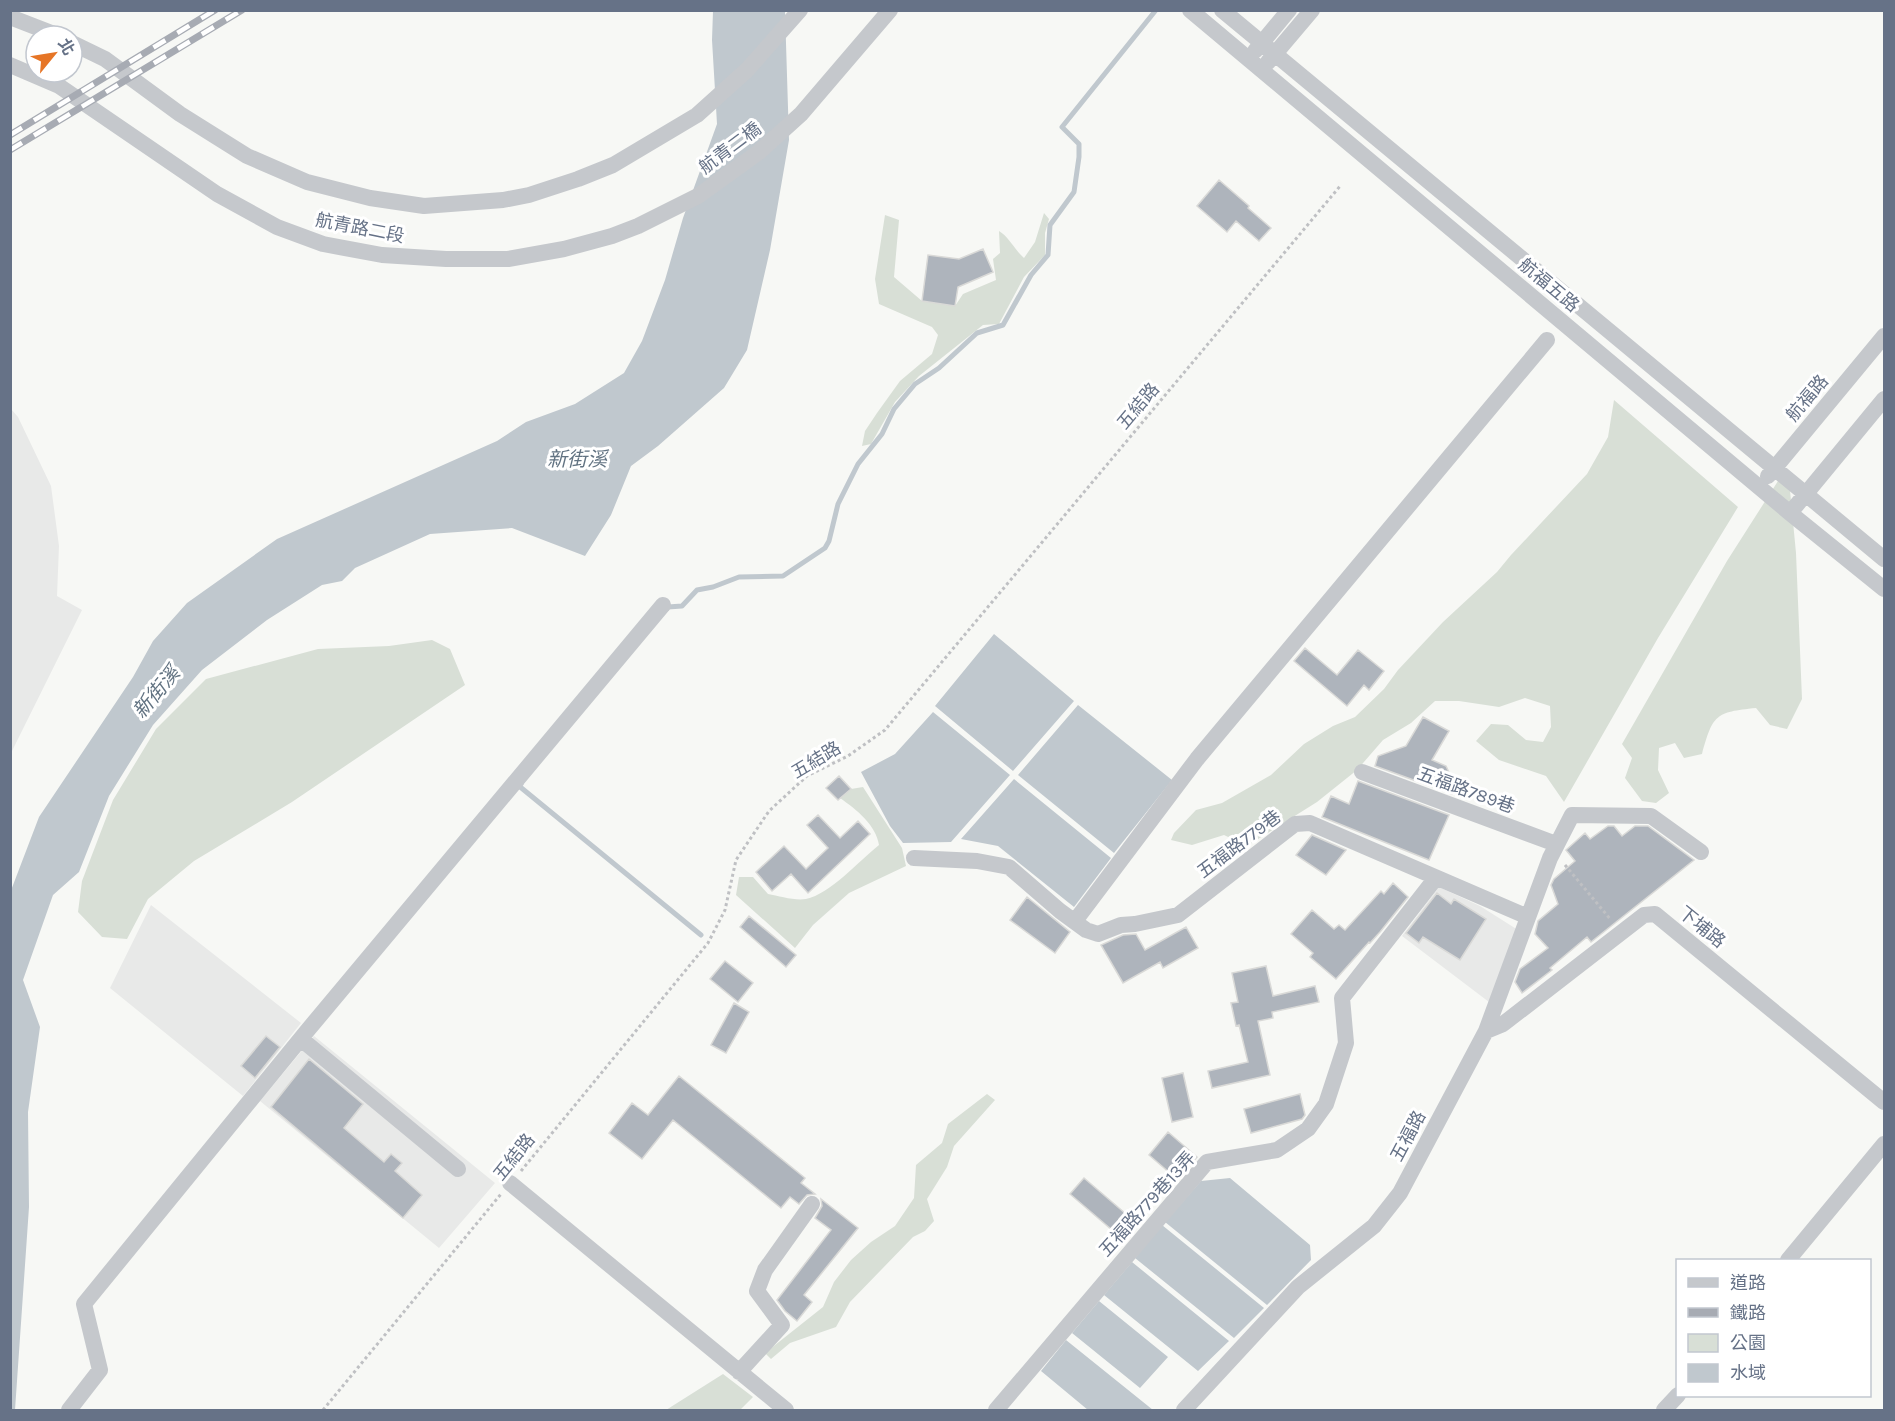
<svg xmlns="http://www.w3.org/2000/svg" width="1895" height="1421" viewBox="0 0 1895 1421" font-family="Karla,'Noto Sans TC',sans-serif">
	<rect width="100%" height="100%" fill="#f7f8f5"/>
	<path fill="#e8e9e8" d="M11 409 18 417 51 486 59 546 57 596 82 610 11 753Z
		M1439 887 1480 906 1518 930 1489 1002 1402 936Z
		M151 905 301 1023 243 1096 110 988Z
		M314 1036 495 1183 439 1248 260 1101Z"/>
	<path fill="#d8dfd6" d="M1044 213 1049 219 1045 233V255L1024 277 999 324 983 325 919 376 895 402 871 444 862 446 865 431 877 413 900 381 932 354 938 335 932 327 879 304 875 279 885 215 899 220 894 277 922 301 955 306 963 294 996 280 993 259 1000 253 999 231C1009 237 1014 249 1024 258L1035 242Z
		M1614 400 1738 507 1658 638 1564 802 1546 776 1499 760 1476 741 1491 724 1508 725 1526 740 1543 742 1551 727 1550 706 1525 698 1499 707 1459 701H1435L1411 723 1383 740 1357 770 1317 802 1247 846 1224 835 1192 845 1171 840 1174 833 1196 810 1222 803 1271 775 1304 744 1333 726 1355 717 1384 689 1398 670 1443 622 1497 572 1511 555 1587 474 1608 437Z
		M1789 480 1796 553 1802 699 1787 729 1770 725 1756 708C1715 712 1713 715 1702 754L1684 758 1675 743 1659 748 1658 770 1669 793 1656 803 1642 801 1625 778 1632 758 1622 744 1727 561 1778 481Z
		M432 640 450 649 465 685 292 802 194 861 148 899 127 939 102 937 78 912 82 881 113 800 156 729 206 679 318 649 389 646Z
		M863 787 902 848 906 866 849 893 813 925 795 948 736 895 739 877H753L768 894C779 896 795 901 806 899 830 894 859 861 879 845 876 825 857 810 840 798L851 789Z
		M987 1094 995 1100 954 1146 947 1167 927 1199 934 1221 925 1231 913 1237 850 1302 836 1327 790 1343 771 1359 765 1353 823 1307 834 1282 851 1260 871 1242 895 1226 914 1198 916 1165 942 1143 948 1124Z
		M723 1374 753 1397 740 1410H666Z"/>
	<path fill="#c0c8ce" d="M713 11H785L789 140 770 250 747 350 724 388 658 446 631 466 611 515 585 556 512 528 430 534 355 568 342 581 322 585 267 620 202 670 153 725 109 796 79 872 53 895 23 980 40 1027 28 1112 29 1207 15 1410H10V893L39 817 133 677 153 641 187 603 277 539 497 441 526 422 575 404 624 373 642 341 665 280 683 218 717 124 712 40Z
		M994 634 1074 701 1013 771 935 706Z
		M1078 705 1172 780 1114 853 1018 775Z
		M933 712 1010 775 951 842 903 843 890 826 861 772 895 754Z
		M1014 779 1111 858 1074 907 998 846 961 839Z
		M1230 1178 1310 1245 1311 1260 1267 1305 1165 1222 1201 1181Z
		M1162 1225 1264 1308 1234 1338 1135 1258Z
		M1132 1262 1229 1341 1198 1371 1104 1295Z
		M1099 1301 1168 1357 1140 1388 1072 1333Z
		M1066 1340 1153 1410H1088L1041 1371Z"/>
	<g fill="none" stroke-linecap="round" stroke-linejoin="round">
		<path stroke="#c0c8ce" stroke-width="5" d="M667 609 668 607 682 606 697 590 713 587 739 577 783 576 825 548 829 541 838 504 858 464 882 434 894 409 915 384 939 368 977 333 1003 325 1031 275 1048 255 1050 225 1074 192 1079 157V144L1062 127 1156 10
			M521 784 519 786 701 935"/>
	</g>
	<path fill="#aeb4bc" stroke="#d9d9d7" stroke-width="1.5" d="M1219 180 1249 206 1248 208 1271 228 1259 241 1236 221 1227 232 1197 206Z
		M983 249 993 272 958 287 955 306 922 301 928 255 959 259Z
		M1305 648 1337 675 1358 650 1384 671 1369 690 1364 685 1347 706 1294 661Z
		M1423 717 1449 731 1432 760 1446 766 1455 785 1452 794 1375 766 1378 756 1406 746Z
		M839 776 851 789 838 800 826 788Z
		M1358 781 1449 815 1429 860 1322 817 1331 796 1349 804Z
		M818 815 840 838 858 821 870 834 808 893 791 874 772 891 756 872 784 846 806 869 828 848 807 825Z
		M1608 826H1614L1622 836 1635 826H1648L1694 860 1591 942 1587 937 1550 968 1552 970 1522 993 1515 982 1520 969 1548 948 1535 934 1538 921 1558 904 1551 885 1554 879 1575 861 1566 850 1585 833 1590 839Z
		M1312 835 1346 850 1326 875 1296 855Z
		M1393 883 1408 897 1380 932 1370 943 1369 942 1336 979 1310 957 1313 953 1291 934 1312 910 1334 929 1339 925 1345 930 1381 891 1384 894Z
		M1437 893 1451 904 1454 899 1486 919 1460 960 1423 937 1419 943 1406 933Z
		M1027 897 1070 932 1055 953 1010 920Z
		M749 916 796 955 786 967 740 927Z
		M1186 927 1198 948 1163 968 1160 962 1123 983 1101 945 1123 935 1136 934 1145 950Z
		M725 961 753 983 738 1002 710 979Z
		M1266 966 1273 996 1315 986 1319 1002 1272 1012 1273 1018 1258 1021 1270 1075 1212 1088 1208 1071 1248 1062 1239 1025 1236 1026 1231 1003 1238 1002 1232 973Z
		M734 1003 749 1012 726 1053 711 1045Z
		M266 1036 280 1047 255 1078 241 1066Z
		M309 1059 363 1104 344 1128 384 1162 391 1154 402 1163 395 1171 422 1195 403 1218 271 1107Z
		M1183 1073 1193 1117 1172 1122 1162 1078Z
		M679 1076 805 1178 801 1183 815 1194 807 1195 799 1204 790 1197 781 1208 673 1120 642 1159 609 1133 632 1103 648 1115Z
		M1300 1094 1305 1115 1302 1119 1251 1133 1244 1109Z
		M1168 1132 1197 1157 1178 1180 1149 1155Z
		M1084 1178 1126 1214 1112 1230 1070 1194Z
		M821 1199 858 1228 804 1295 812 1302 797 1321 785 1311 777 1300 831 1230 815 1218 822 1206Z"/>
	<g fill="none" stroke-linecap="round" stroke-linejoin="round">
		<path stroke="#bfc0c3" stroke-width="3" stroke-dasharray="3 3" stroke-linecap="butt" d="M1565 865 1611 920
			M521 1171 708 943 725 910 736 860 769 811 807 776 848 756 885 730 1341 185
			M323 1410 501 1194"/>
		<path stroke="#c5c8cc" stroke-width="16" d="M1190 10 1790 513 1884 589
			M1222 10 1884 559
			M10 17 59 36
			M72 43 105 59 180 114 247 156 307 182 370 198 424 206 503 200 529 195 578 179 613 165 697 115 747 70 800 10
			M1255 51 1289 10
			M1268 62 1312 10
			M10 65 59 86 217 194 277 227 323 244 382 255 446 259H508L564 249 612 236 638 226 698 196 759 152 801 114 890 10
			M1768 476 1884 336
			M1790 513 1884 399
			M1362 772 1556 844
			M914 858 977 861 1009 867 1060 911 1086 930 1098 934 1121 925 1135 924 1178 915 1295 824 1310 823 1528 917
			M1075 921 1197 759 1547 340
			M1486 1031 1503 1024 1644 915 1655 914 1884 1102
			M301 1039 458 1169
			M510 1183 786 1410
			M1788 1260 1884 1144
			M739 1372 782 1325 757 1291 765 1270 812 1204
			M69 1410 100 1370 84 1304 307 1031 663 605
			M996 1410 1207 1162 1277 1150 1308 1129 1326 1104 1346 1043 1342 998 1435 879
			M1184 1410 1298 1287 1374 1226 1400 1193 1486 1031 1550 858 1572 815 1651 816 1701 852
			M1664 1410 1678 1395"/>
		<defs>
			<path id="rail" d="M10 135 215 10
				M10 150 242 10"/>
		</defs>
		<use href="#rail" stroke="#a7abb3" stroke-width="7"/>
		<use href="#rail" stroke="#fff" stroke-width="4.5" stroke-dasharray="14" stroke-linecap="butt"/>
	</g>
	<g text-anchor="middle" stroke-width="6" stroke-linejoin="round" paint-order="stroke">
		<g font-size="18" fill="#667287" stroke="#fff">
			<text transform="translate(730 148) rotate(-37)" y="6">航青二橋</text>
			<text transform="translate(360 228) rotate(11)" y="6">航青路二段</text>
			<text transform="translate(1549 285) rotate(40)" y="6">航福五路</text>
			<text transform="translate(1807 398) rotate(-50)" y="6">航福路</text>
			<text transform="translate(1138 406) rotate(-50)" y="6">五結路</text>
			<text transform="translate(816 760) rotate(-31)" y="6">五結路</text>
			<text transform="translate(1466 790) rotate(20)" y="6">五福路789巷</text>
			<text transform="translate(1239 844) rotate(-37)" y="6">五福路779巷</text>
			<text transform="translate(1702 927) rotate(39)" y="6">下埔路</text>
			<text transform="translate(1408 1136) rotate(-62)" y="6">五福路</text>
			<text transform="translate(514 1157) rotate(-51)" y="6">五結路</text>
			<text transform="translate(1147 1204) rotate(-48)" y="6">五福路779巷13弄</text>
		</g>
		<g font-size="20" font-style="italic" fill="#627382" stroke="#fff">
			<text x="577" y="466">新街溪</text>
			<text transform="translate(156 692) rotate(-50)" y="7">新街溪</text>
		</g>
	</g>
	<rect width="1895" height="1421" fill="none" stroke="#667287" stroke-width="24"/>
	<rect x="1676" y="1259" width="195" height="138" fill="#ffffff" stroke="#c2c7cf" stroke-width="1.5"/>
	<rect x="1688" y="1278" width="30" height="9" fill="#c5c8cc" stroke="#c2c7cf" stroke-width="1.5"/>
	<text x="1730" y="1289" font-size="18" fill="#667287">道路</text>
	<rect x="1688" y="1308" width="30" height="9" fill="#a7abb3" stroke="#c2c7cf" stroke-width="1.5"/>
	<text x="1730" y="1319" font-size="18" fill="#667287">鐵路</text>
	<rect x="1688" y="1334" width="30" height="18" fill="#d8dfd6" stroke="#c2c7cf" stroke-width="1.5"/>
	<text x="1730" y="1349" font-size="18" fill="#667287">公園</text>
	<rect x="1688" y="1364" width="30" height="18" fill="#c0c8ce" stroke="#c2c7cf" stroke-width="1.5"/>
	<text x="1730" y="1379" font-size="18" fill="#667287">水域</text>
	<g transform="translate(54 54) rotate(60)"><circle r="28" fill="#ffffff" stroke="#c2c7cf" stroke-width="1.5"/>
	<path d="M0-4.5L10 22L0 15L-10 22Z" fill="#e67526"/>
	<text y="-9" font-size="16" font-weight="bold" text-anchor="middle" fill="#667287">北</text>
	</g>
</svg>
